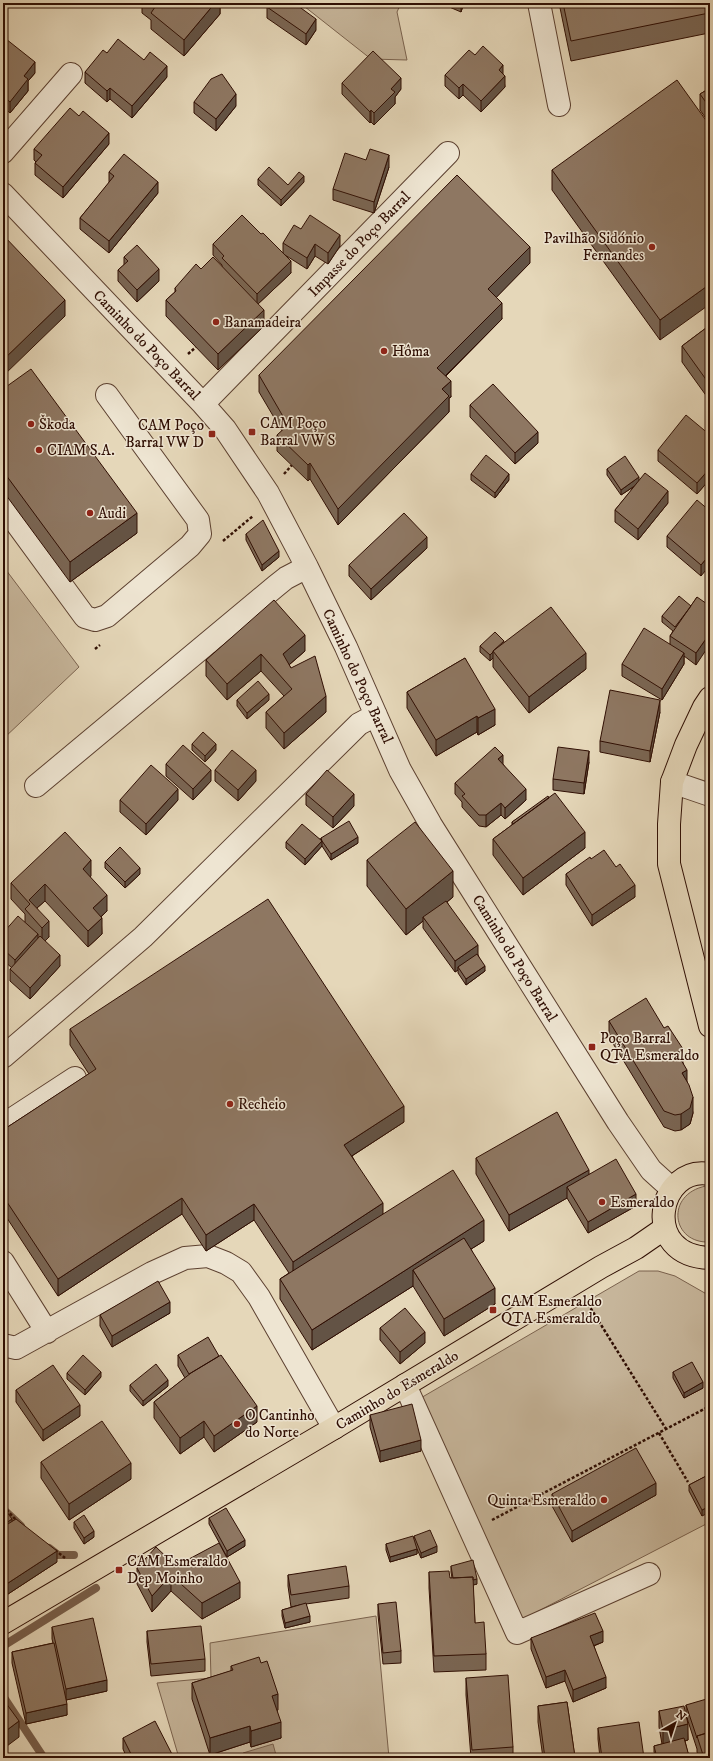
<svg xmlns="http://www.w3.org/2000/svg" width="713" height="1761" viewBox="0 0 713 1761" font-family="'IM FELL DW Pica',serif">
	<rect width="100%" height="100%" fill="#e5d7b9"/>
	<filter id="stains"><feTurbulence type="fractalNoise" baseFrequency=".005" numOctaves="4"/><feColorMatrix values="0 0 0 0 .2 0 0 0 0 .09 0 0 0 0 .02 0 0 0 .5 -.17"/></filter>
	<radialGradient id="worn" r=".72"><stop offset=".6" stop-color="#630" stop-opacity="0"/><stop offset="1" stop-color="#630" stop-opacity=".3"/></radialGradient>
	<path fill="#c6b59a" stroke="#7a624e" d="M300 3H401L397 12 407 60 371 59Z
		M3 566 79 667 3 739Z
		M706 1186H710V1242C671 1244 665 1194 706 1186Z
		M639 1271H658L675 1276 710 1296V1522L521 1620 419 1399Z
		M376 1616 389 1758H179L157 1683 211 1678 210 1643Z"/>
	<path fill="#a7937b" stroke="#775e4b" d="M273 1744 276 1755 268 1758H244L243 1753Z"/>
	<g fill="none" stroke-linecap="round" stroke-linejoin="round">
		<path stroke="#775e4b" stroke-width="8" d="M3 1509 21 1526
			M49 1548 58 1555H74
			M3 1646 96 1588
			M3 1696 44 1758"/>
		<defs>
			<path id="minor" d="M539 3 559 105
				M3 152 71 74
				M3 194 203 404 225 429 268 493 307 567 346 647 400 770 431 825 618 1122 651 1170 672 1189
				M203 404 448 153
				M3 505 85 617 95 620 107 616 190 546 200 534 198 520 107 395
				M672 782 710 795
				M36 786 276 586 286 578 307 567
				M3 1057 143 937 359 724 376 715
				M3 1125 75 1078
				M3 1262 47 1332
				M3 1345 16 1348 152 1273 185 1258 208 1256 226 1263 241 1272 259 1297 334 1428
				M405 1385 517 1633 649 1574"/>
			<path id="major" d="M710 698 704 707 686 745 672 782 669 824V864L710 1026
				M710 1174C658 1164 639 1256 710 1258
				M3 1623 334 1428 601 1267 636 1248 665 1228"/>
		</defs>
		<use href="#minor" stroke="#5c4030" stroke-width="24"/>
		<use href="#major" stroke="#2f0e03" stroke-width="24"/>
		<path stroke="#2f0e03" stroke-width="2.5" stroke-dasharray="3 2" stroke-linecap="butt" d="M188 354 196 347
			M284 474 292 465
			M223 541 253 516
			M95 649 100 645
			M588 1304 666 1429
			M659 1433 688 1482
			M3 1506 16 1520
			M492 1520 710 1406
			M55 1550 65 1558"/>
		<use href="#minor" stroke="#eee5d2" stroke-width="22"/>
		<use href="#major" stroke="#e5d7b9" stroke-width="22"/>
	</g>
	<path fill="#7a6654" stroke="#2f0e03" d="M142 3H220V14L184 56 151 29V20L142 13Z
		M440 3H464L461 12Z
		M559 3H707L709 13V33L571 61Z
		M267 7 316 30 306 45 267 18Z
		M3 42 35 73 28 81V91L10 113 3 107Z
		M107 53 144 60 167 77 132 118 110 99 107 102 85 83V72Z
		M475 55 503 74 505 87 481 112 463 95 459 99 445 86V75Z
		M342 83 401 89 395 97V104L374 125 371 122 370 123 342 94Z
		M710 88V124L700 110V94Z
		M194 102 236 106 216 131 194 113Z
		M710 126 660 340 552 190V170Z
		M109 144 63 198 35 175V163L36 162 34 160V149Z
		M366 160 389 167 374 213 333 200V189Z
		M109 172 158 193 109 253 80 229V218L109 183Z
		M258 179 288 185 304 182 281 206 258 185Z
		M301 229 340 246 328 264 315 256 307 269 285 255 291 273 258 304 264 326 218 370 166 316V300L175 292V288L201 269 222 267V265L213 255V244L261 234 283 254V243Z
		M124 257 159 281 137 302 118 281V270L124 265Z
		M530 263 496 297 502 319 446 376 451 397 449 398V412L338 525 310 479 308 481 277 451V435L282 431 259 392V375Z
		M710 325V401L682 362V346Z
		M3 389 137 533 70 582 3 491Z
		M470 405 538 443 515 464 470 417Z
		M710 435V479L697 494 658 461V450Z
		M607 469 639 480 668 503 638 540 615 522V510L635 486 621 495 607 475Z
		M471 474 509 480 495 498 471 480Z
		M710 511 701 576 667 547V536Z
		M246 534 279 557 262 571 246 540Z
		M427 548 371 600 349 576V565Z
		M697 597 696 665 684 656V664L662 700 622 676V664L670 644V636L673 631 662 622V616L691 606Z
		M504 642 586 669 529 713 493 667V658L490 661 480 652V646Z
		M305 651 289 665 291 668 326 712 284 749 266 728V712L284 696 261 671 227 700 206 676V660Z
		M465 658 495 725 478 735 477 732 436 756 407 708V692Z
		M237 700H269L247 719 237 706Z
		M660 712 650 762 600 752V741Z
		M192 744 216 750 205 762 192 750Z
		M589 762 584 794 553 790V779Z
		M166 764 211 781 193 800 166 776Z
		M503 764 526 800 505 819 501 815 486 827 479 826 462 807V802L455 794V783Z
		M215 770 256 781 238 801 215 781Z
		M306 794 354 806 333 828 306 805Z
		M549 798 585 848 523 895 493 855V839L512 825V822Z
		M120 800H178L146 835 120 812Z
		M321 838 358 843 331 860 322 846 305 865 286 848V842L321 839Z
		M710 849V871L707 869V853Z
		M591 859 616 867 635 897 592 926 566 885V874Z
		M367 860 453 897 447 902 478 955 485 971 466 985 458 973V970L455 972 423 928V921L406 935 367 886Z
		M105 862 140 874 125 888 105 868Z
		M91 876 90 877 107 911 101 917 102 934 88 947 45 901 37 908 49 937 45 941 60 966 30 999 10 981V969L12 968 3 960V933L25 922V914L11 899V883Z
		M609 1021 683 1063 693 1113 690 1124 681 1130 675 1131 664 1127 609 1037Z
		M70 1029 404 1122 352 1156 383 1214 484 1241 471 1249 495 1304 444 1336 413 1286 312 1350 280 1299V1279L289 1273 254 1220 206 1251 182 1214 58 1296 3 1212V1130L89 1074 70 1045Z
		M476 1158 589 1174 636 1206 588 1233 567 1198 509 1231 476 1174Z
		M170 1313 112 1347 100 1326V1315Z
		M380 1328 425 1343 400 1364 380 1340Z
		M178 1355 257 1422 214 1452 204 1437 180 1454 154 1418V1402L185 1378 178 1366Z
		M673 1372 703 1388 684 1398 673 1378Z
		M67 1373 101 1377 85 1395 67 1379Z
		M130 1385 168 1386 143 1406 130 1391Z
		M16 1390 80 1416 43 1441 16 1402Z
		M370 1415 421 1451 380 1462 370 1427Z
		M41 1462 131 1479 69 1520 41 1478Z
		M710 1474 702 1516 689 1491V1485Z
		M552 1494 656 1495 572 1542 552 1506Z
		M3 1507 12 1521 57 1562 5 1596 3 1595Z
		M209 1518 245 1546 227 1557 209 1524Z
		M74 1522 94 1537 84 1544 74 1528Z
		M414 1536 437 1552 421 1558 417 1549V1554L390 1562 386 1550V1544L414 1539Z
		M176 1566 240 1598 202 1619 171 1591 152 1612 137 1584V1568Z
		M451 1566 477 1584 473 1585 475 1623 486 1654V1670L434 1672 429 1588V1572L450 1578H452L451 1572Z
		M288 1575 349 1586V1598L306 1604 310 1622 285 1628 282 1616V1610L300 1605 291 1607 288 1586Z
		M378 1604 401 1651V1663L383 1664 378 1615Z
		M52 1627 107 1691 66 1700 67 1715 26 1724 12 1663V1652L53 1643 52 1639Z
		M147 1631 205 1659V1671L151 1676 147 1642Z
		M531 1638 603 1642 594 1646 606 1688 573 1702 565 1681 546 1688 531 1649Z
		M231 1666 278 1710H277L281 1738 251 1747 250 1742 210 1755 192 1699V1683L231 1671Z
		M466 1678 513 1747V1758H471L466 1695Z
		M567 1702 575 1758H543L538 1722V1706Z
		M686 1705 710 1758H699L697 1752V1749L687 1718 688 1740 685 1741 689 1758H656L654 1752V1746L662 1744 659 1727V1711L686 1716Z
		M598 1728 644 1758H600L598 1739Z
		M123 1738 174 1758H127L123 1749Z"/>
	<path fill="#635345" stroke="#2f0e03" d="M215 3H220V14L184 56V40Z
		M461 3H464L461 12Z
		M316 19V30L306 45V34Z
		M35 62V73L28 81V91L10 113V102L24 76Z
		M503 65V77L499 70Z
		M167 66V77L132 118V106Z
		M505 76V87L481 112V101Z
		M401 78V89L395 97V104L374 125V113L391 89Z
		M463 84V95L459 99V88Z
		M110 88V99L107 102V91Z
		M236 94V106L216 131V119Z
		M371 110V122L370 123V112Z
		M109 133V144L63 198V187Z
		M389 155V167L374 213V202Z
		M304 176V182L281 206V200Z
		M158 182V193L109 253V241Z
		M340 235V246L328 264V253Z
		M315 244V256L307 269V258Z
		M530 247V263L488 306V289Z
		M291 261V273L257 305V294Z
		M159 269V281L137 302V290Z
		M710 284V304L660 340V320Z
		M65 300V316L3 376V360Z
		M502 303V319L437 384V368Z
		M264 310V326L218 370V354Z
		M451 381V397L449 398V412L338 525V509L442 389Z
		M538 432V443L515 464V453Z
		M310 463V479L308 481V465Z
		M710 468V479L697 494V483Z
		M509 474V480L495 498V493Z
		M639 477V483L621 495V490Z
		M668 491V503L638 540V529Z
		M137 513V533L70 582V562Z
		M427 537V548L371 600V589Z
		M279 551V557L262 571V565Z
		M710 554V565L701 576V565Z
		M710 633V644L696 665V653Z
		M305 635V651L283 670V654Z
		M493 652V658L490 661V655Z
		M586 653V669L529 713V697Z
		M684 653V664L662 700V689Z
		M261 654V671L227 700V684Z
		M269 694V700L247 719V713Z
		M326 696V712L284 749V733Z
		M660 700V712L650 762V751Z
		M495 709V725L478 735V718Z
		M477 716V732L436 756V740Z
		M216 744V750L205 762V756Z
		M589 751V762L584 794V783Z
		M503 755V767L498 759Z
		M211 770V781L193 800V789Z
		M256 770V781L238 801V790Z
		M178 789V800L146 835V824Z
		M526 789V800L505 819V808Z
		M354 794V806L333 828V817Z
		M501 803V815L486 827V815Z
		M585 832V848L523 895V878Z
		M358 837V843L331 860V854Z
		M322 841V846L305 865V859Z
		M91 860V876L83 885V869Z
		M140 868V874L125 888V882Z
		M453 871V897L425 920 423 917V921L406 935V909Z
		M45 884V901L30 914V904L29 900Z
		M635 885V897L592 926V915Z
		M107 895V911L93 924V908Z
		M102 918V934L88 947V931Z
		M49 921V937L42 944V928Z
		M38 934V945L15 971V960Z
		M478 945V956L458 967V970L455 972V961Z
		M60 955V966L30 999V988Z
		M485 966V971L466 985V979Z
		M683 1049V1065L677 1053Z
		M687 1070V1086L682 1073Z
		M693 1097V1113L690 1124 681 1130V1114Z
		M404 1106V1122L344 1161V1145Z
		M589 1170V1186L567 1187V1198L509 1231V1215Z
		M636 1194V1206L588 1233V1222Z
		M182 1198V1214L58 1296V1279Z
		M383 1203V1220L293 1278V1262Z
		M254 1204V1220L206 1251V1235Z
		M484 1220V1241L420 1281 413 1270V1286L312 1350V1330Z
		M495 1288V1304L444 1336V1319Z
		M170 1302V1313L112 1347V1336Z
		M425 1332V1343L400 1364V1352Z
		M101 1372V1377L85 1395V1390Z
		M168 1380V1386L143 1406V1401Z
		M703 1382V1388L684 1398V1393Z
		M80 1405V1416L43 1441V1430Z
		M257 1406V1422L214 1452V1436Z
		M204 1421V1437L180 1454V1438Z
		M421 1440V1451L380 1462V1451Z
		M131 1463V1479L69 1520V1504Z
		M656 1483V1495L572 1542V1531Z
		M710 1506V1512L702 1516V1510Z
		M12 1519V1530L3 1537V1525Z
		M94 1531V1537L84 1544V1538Z
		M245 1540V1546L227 1557V1551Z
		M437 1546V1552L421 1558V1553Z
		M417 1549V1554L390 1562V1557Z
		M57 1551V1562L5 1596V1585Z
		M171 1575V1591L152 1612V1596Z
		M477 1579V1584L455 1590V1584Z
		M240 1582V1598L202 1619V1603Z
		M310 1616V1622L285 1628V1623Z
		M603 1631V1642L590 1647V1636Z
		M565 1670V1681L546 1688V1677Z
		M606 1677V1688L573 1702V1690Z
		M107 1680V1691L66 1700V1689Z
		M278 1694V1710L272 1712V1696Z
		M67 1704V1715L26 1724V1713Z
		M19 1721V1737L3 1749V1733Z
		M281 1722V1738L251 1747V1731Z
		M688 1724V1740L663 1746V1730Z
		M250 1726V1742L210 1755V1738Z
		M689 1756V1758H680Z"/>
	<path fill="#8e7762" stroke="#2f0e03" d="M150 3H215L184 40 151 13 155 7Z
		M270 3H294L316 19 306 34 267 7Z
		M563 3H707L709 13 571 41Z
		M6 39 35 62 24 76 28 79 10 102 3 96V42Z
		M118 39 144 60 150 52 167 66 132 106 110 88 107 91 85 72 103 50 107 53Z
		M483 46 503 65 499 70 505 76 481 101 463 84 459 88 445 75 469 50 475 55Z
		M373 51 401 78 391 89 395 92 374 113 371 110 370 112 342 83Z
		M222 74 236 94 216 119 194 102 211 79Z
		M677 80 710 126V284L660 320 552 170Z
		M710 88V108L700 94Z
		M70 108 79 116 83 111 109 133 63 187 35 163 42 155 34 149Z
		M370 149 389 155 374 202 333 189 345 153 366 160Z
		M124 154 158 182 109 241 80 218 114 176 109 172Z
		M269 167 288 185 299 172 304 176 281 200 258 179Z
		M457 175 530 247 488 289 502 303 437 368 451 381 442 389 449 396 338 509 310 463 308 465 277 435 288 425 259 375Z
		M242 215 261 234 263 233 291 261 257 294 222 258 224 256 213 244Z
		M310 215 340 235 328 253 315 244 307 258 283 243 294 225 301 229Z
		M3 235 65 300 3 360Z
		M137 245 159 269 137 290 118 270 128 261 124 257Z
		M213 257 264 310 218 354 166 300 176 291 175 288 196 264 201 269Z
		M710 325V385L682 346Z
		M31 369 137 513 70 562 3 471V389Z
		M493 384 538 432 515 453 470 405Z
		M686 415 710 435V468L697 483 658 450Z
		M486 455 509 474 495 493 471 474Z
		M625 456 639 477 621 490 607 469Z
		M645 473 668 491 638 529 615 510Z
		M697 500 710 511V554L701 565 667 536Z
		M404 513 427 537 371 589 349 565Z
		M263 520 279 551 262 565 246 534Z
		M679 596 691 606 675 627 662 616Z
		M697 597 710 606V633L696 653 670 636Z
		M274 600 305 635 283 654 291 668 315 656 326 696 284 733 266 712 292 689 261 654 227 684 206 660Z
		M551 607 586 653 529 697 493 651Z
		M644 628 684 653 662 689 622 664Z
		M495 632 504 641 493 651V652L490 655 480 646Z
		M465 658 495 709 478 718 477 716 436 740 407 692Z
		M258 681 269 694 247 713 237 700Z
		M610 690 660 700 650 751 600 741Z
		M203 732 216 744 205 756 192 744Z
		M183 745 211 770 193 789 166 764Z
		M495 747 503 755 498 759 526 789 505 808 501 803 486 815H479L462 796 465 794 455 783Z
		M558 747 589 751 584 783 553 779Z
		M232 750 256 770 238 790 215 770Z
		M151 765 178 789 146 824 120 800Z
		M327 770 354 794 333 817 306 794Z
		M555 793 585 832 523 878 493 839Z
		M548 796 549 798 513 824 512 822Z
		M349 821 358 837 331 854 322 841 305 859 286 842 302 824 322 841 321 838Z
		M415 822 453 871 406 909 367 860Z
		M65 832 91 860 83 869 107 895 93 908 102 918 88 931 45 884 29 900 49 921 42 928 25 909 30 904 11 883Z
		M120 847 140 868 125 882 105 862Z
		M710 849V855L707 853Z
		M604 850 616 867 620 864 635 885 592 915 566 874 590 857 591 859Z
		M268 899 404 1106 344 1145 383 1203 293 1262 254 1204 206 1235 182 1198 58 1279 3 1196V1130L96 1069 70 1029Z
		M446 901 478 945 455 961 423 917Z
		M18 916 38 934 15 960 3 949V933Z
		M40 936 60 955 30 988 10 969Z
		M477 954 485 966 466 979 458 967Z
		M646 998 664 1028 668 1026 683 1049 677 1053 687 1070 682 1073 689 1085 693 1097 690 1108 681 1114 675 1115 664 1111 609 1021Z
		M557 1112 589 1170 509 1215 476 1158Z
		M616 1159 636 1194 588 1222 567 1187Z
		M453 1170 484 1220 312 1330 280 1279Z
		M464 1238 495 1288 444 1319 413 1270Z
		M158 1281 170 1302 112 1336 100 1315Z
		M405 1308 425 1332 400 1352 380 1328Z
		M208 1337 219 1356 189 1374 178 1355Z
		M83 1355 101 1372 85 1390 67 1373Z
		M221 1355 257 1406 214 1436 204 1421 180 1438 154 1402 191 1373Z
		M692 1362 703 1382 684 1393 673 1372Z
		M156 1364 168 1380 143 1401 130 1385Z
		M53 1365 80 1405 43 1430 16 1390Z
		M412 1404 421 1440 380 1451 370 1415Z
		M102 1421 131 1463 69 1504 41 1462Z
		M636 1448 656 1483 572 1531 552 1494Z
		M710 1474V1506L702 1510 689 1485Z
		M3 1507 12 1519 3 1525Z
		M226 1508 245 1540 227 1551 209 1518Z
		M84 1515 94 1531 84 1538 74 1522Z
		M16 1519 57 1551 5 1585 3 1583V1527Z
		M430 1530 437 1546 421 1553 414 1536Z
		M413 1536 417 1549 390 1557 386 1544Z
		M219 1543 240 1582 202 1603 171 1575 152 1596 137 1568 156 1547 176 1566Z
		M473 1560 477 1579 473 1580V1577L453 1578 451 1566Z
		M346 1566 349 1586 291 1595 288 1575Z
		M449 1571 450 1578 473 1577 475 1623 484 1622 486 1654 434 1656 429 1572Z
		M396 1602 401 1651 383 1653 378 1604Z
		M306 1603 310 1616 285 1623 282 1610Z
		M595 1613 603 1631 590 1636 606 1677 573 1690 565 1670 546 1677 531 1638Z
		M93 1618 107 1680 66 1689 52 1627Z
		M201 1626 205 1659 151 1664 147 1631Z
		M54 1643 67 1704 26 1713 12 1652Z
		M259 1657 261 1663 267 1661 278 1694 272 1696 281 1722 251 1731 250 1726 210 1738 192 1683 233 1670 231 1666Z
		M508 1675 513 1747 472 1750 466 1678Z
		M710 1698V1732L697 1736V1738L686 1705Z
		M3 1699 19 1721 3 1733Z
		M567 1702 575 1757 566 1758H545L538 1706Z
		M684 1706 688 1724 663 1730 659 1711Z
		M155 1721 174 1758H133L123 1738Z
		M639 1722 644 1758H602L598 1728Z
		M710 1732V1758H704L697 1736Z
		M684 1738 689 1756 680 1758H657L654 1746Z"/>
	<g fill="#8f2418" stroke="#eee5d2" stroke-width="1.5">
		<circle cx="652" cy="247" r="4"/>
		<circle cx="216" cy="322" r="4"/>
		<circle cx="384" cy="351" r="4"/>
		<circle cx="31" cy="424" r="4"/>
		<rect x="248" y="428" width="8" height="8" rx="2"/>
		<rect x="208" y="430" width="8" height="8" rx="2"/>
		<circle cx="39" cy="450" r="4"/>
		<circle cx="90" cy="513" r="4"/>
		<rect x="588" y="1043" width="8" height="8" rx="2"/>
		<circle cx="230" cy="1104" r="4"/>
		<circle cx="602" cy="1202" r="4"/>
		<rect x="489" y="1306" width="8" height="8" rx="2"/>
		<circle cx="237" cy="1424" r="4"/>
		<circle cx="604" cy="1500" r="4"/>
		<rect x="115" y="1566" width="8" height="8" rx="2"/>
	</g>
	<g text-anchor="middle" stroke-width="3" stroke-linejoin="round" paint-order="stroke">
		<g font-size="15" fill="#2f0e03" stroke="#eee5d2" text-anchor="start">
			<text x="644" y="243" text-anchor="end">Pavilhão Sidónio<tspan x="644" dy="17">Fernandes</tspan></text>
			<text x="224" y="327">Banamadeira</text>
			<text x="392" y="356">Hôma</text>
			<text x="260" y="428">CAM Poço<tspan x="260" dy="17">Barral VW S</tspan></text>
			<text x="39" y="429">Škoda</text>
			<text x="204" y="430" text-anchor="end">CAM Poço<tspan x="204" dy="17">Barral VW D</tspan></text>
			<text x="47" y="455">CIAM S.A.</text>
			<text x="98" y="518">Audi</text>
			<text x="600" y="1043">Poço Barral<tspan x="600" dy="17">QTA Esmeraldo</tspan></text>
			<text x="238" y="1109">Recheio</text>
			<text x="610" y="1207">Esmeraldo</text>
			<text x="501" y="1306">CAM Esmeraldo<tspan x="501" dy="17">QTA Esmeraldo</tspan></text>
			<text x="245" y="1420">O Cantinho<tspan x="245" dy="17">do Norte</tspan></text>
			<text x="596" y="1505" text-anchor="end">Quinta Esmeraldo</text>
			<text x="127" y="1566">CAM Esmeraldo<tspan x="127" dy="17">Dep Moinho</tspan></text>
		</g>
		<g font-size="15" fill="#2f0e03" stroke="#eee5d2">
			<text transform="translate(359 244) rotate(-46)" y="5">Impasse do Poço Barral</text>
			<text transform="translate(147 345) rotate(46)" y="5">Caminho do Poço Barral</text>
			<text transform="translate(358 676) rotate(65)" y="5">Caminho do Poço Barral</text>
			<text transform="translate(515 958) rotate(58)" y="5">Caminho do Poço Barral</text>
			<text transform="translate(397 1390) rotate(-31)" y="5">Caminho do Esmeraldo</text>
		</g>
	</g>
	<rect width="713" height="1761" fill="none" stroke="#e5d7b9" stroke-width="16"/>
	<rect x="4" y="4" width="705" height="1753" fill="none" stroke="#2f0e03" stroke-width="2"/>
	<rect x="8" y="8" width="697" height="1745" fill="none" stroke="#2f0e03"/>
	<g transform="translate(675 1723) rotate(39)" stroke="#eee5d2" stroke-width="3" paint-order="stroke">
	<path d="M0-3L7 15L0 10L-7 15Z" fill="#2f0e03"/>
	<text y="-6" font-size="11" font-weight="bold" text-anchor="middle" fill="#2f0e03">N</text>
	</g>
	<rect width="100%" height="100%" filter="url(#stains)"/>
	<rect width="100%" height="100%" fill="url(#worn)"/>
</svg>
